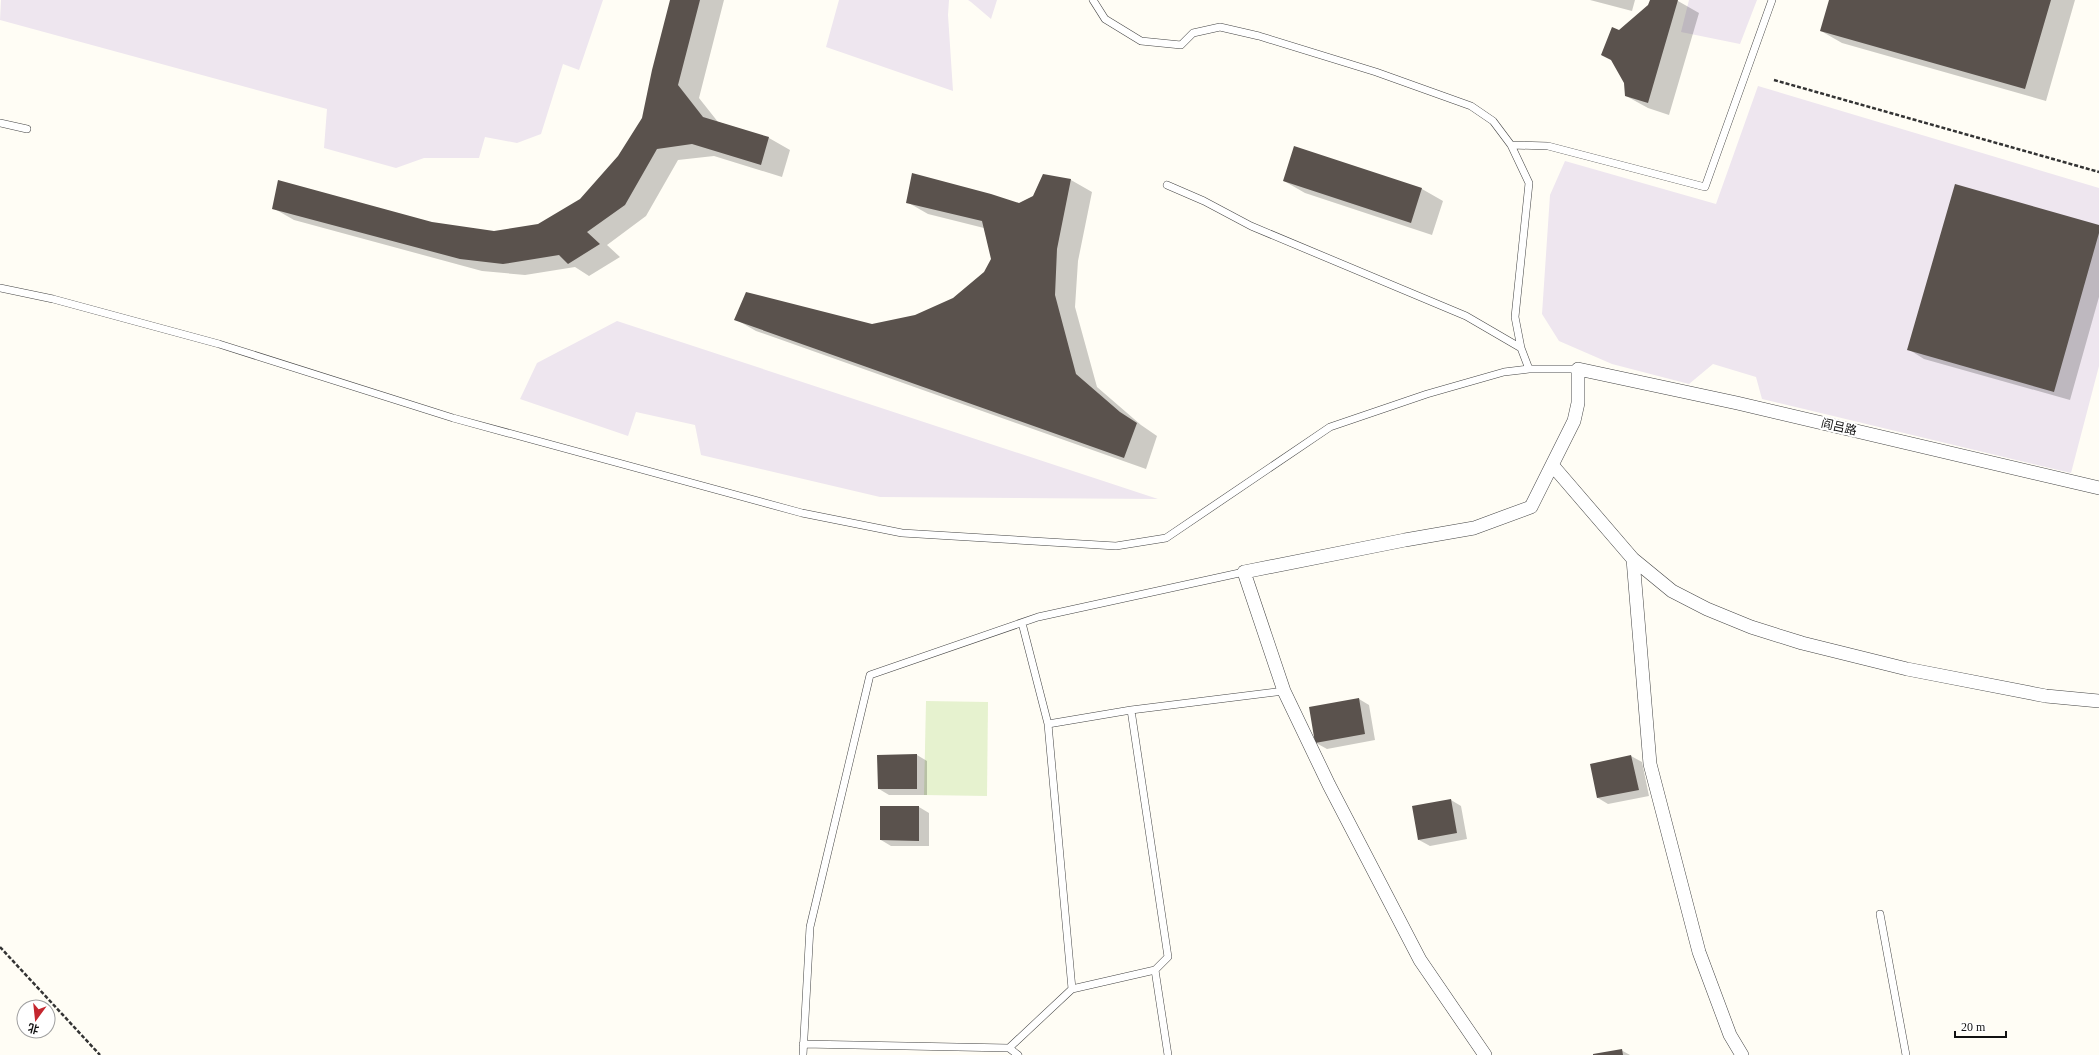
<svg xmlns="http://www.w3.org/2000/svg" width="2099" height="1055" viewBox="0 0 2099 1055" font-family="'Times New Roman','Noto Sans SC',serif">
	<rect width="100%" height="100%" fill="#fffdf5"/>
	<path fill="#eee6ef" d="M1 0H603L579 70 563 64 541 134 517 143 485 137 479 158H424L396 168 324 148 327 109 0 20Z
		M839 0H949L948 15 953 91 826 47Z
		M968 0H997L991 19 971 2Z
		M1689 0H1757L1740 44 1681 32Z
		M1758 86 2099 188V366L2071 473 1762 399 1756 377 1713 364 1689 384 1612 364 1559 341 1542 314 1550 195 1565 161 1716 204Z
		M617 321 1158 499 880 497 701 455 695 425 636 412 628 436 520 399 537 363Z"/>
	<path fill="#e6f2cf" d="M926 701 988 702 987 796 924 795Z"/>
	<path fill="#0003" d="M671 0H724L699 98 718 122 769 138 790 150 782 177 714 156 678 160 646 216 607 245 620 257 589 276 575 267 525 275 482 271 294 220 273 208 432 223 494 232 539 225 580 200 619 157 643 119Z
		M1590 0H1635L1632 11Z
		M1651 0 1678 1 1699 13 1669 115 1648 108 1626 96 1619 31 1649 5Z
		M1830 0H2075L2046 101 1842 43 1821 31Z
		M1295 147 1422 189 1443 201 1432 235 1305 193 1284 181Z
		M1043 175 1071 180 1092 192 1078 261 1075 307 1097 387 1141 425 1157 436 1146 469 756 331 735 319 872 325 915 316 954 299 985 273 992 259 984 228 928 214 907 202 1019 204 1033 197Z
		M2099 226V297L2070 400 1924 359 1908 349Z
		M1359 699 1369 705 1375 740 1327 749 1316 743 1310 708Z
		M917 755 927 761V795H889L879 789Z
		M1631 756 1642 762 1649 796 1608 804 1598 798 1591 764Z
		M1451 800 1461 806 1467 839 1430 846 1419 840Z
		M919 807 929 813V846H891L881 840Z
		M1621 1050 1630 1055H1594Z"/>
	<path fill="#5a524d" d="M670 0H700L678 85 703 117 769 137 761 165 692 144 657 149 625 205 587 232 600 244 568 264 559 255 503 264 460 259 272 209 278 180 432 222 494 231 538 224 580 199 618 156 642 118 652 70Z
		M1650 0H1678L1648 103 1625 96 1624 83 1611 60 1601 55 1612 27 1619 30 1648 5Z
		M1829 0H2051L2025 89 1820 31Z
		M1294 146 1422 188 1411 223 1283 181Z
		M912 173 991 194 1019 203 1033 196 1043 174 1071 179 1057 249 1055 295 1076 374 1120 412 1137 423 1124 458 734 320 746 292 872 324 915 315 953 298 984 272 991 259 982 221 906 203Z
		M1955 184 2099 225V233L2054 392 1907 350Z
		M1359 698 1365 734 1315 743 1309 707Z
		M917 754V789H878L877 755Z
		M1631 755 1639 790 1597 798 1590 764Z
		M1451 799 1457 833 1418 840 1412 806Z
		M880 806H919V841L880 840Z
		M1622 1049 1623 1055H1593V1054Z"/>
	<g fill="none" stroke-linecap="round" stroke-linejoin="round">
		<defs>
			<path id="service" d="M1093 0 1105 19 1141 41 1181 45 1193 33 1220 27 1259 36 1376 72 1471 106 1493 121 1511 145 1529 183 1515 317 1521 348 1529 369
				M0 123 27 129
				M1511 145 1548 146 1705 187 1772 0
				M1167 185 1204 201 1251 226 1466 316 1521 348
				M0 288 53 299 219 344 453 418 802 513 902 533 1116 546 1166 538 1330 427 1427 394 1504 372 1529 369H1578
				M1022 623 1048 724 1072 989 1155 970 1168 1055
				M1131 710 1168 957 1155 970
				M1048 724 1131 710 1284 691
				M1880 914 1906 1055
				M803 1044 1009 1048 1072 989
				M1009 1048 1018 1055
				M803 1055 810 927 870 675 1038 617 1244 572"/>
			<path id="minor" d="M1553 466 1633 559 1672 591 1707 609 1751 627 1802 643 1907 669 2046 696 2099 701
				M1633 559 1650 764 1699 952 1730 1035 1742 1055
				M1485 1055 1420 960 1329 785 1284 691 1244 572 1405 540 1474 528 1531 507 1574 421 1578 403V369L1737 403 2099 488"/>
		</defs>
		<use href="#service" stroke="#444" stroke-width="8"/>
		<use href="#minor" stroke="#444" stroke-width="14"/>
		<path stroke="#333" stroke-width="2.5" stroke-dasharray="4 2" stroke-linecap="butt" d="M1774 80 2099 172
			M0 947 100 1055"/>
		<use href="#service" stroke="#fff" stroke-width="7"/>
		<use href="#minor" stroke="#fff" stroke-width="13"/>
	</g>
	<g text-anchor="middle" stroke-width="4" stroke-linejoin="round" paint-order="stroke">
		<g font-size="12" fill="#111" stroke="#fff">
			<text transform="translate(1839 427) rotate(13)" y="4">阎吕路</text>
		</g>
	</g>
	<g transform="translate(36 1019) rotate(195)"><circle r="19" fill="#ffffff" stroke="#a0a0a0"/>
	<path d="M0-3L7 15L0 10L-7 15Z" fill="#c4262e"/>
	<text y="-6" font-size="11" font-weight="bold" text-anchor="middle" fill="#111111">北</text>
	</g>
	<path d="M1955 1031v6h51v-6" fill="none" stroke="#111111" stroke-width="2"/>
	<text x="1961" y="1031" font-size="12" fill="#111111" stroke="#ffffff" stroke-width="3" paint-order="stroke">20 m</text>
</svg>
